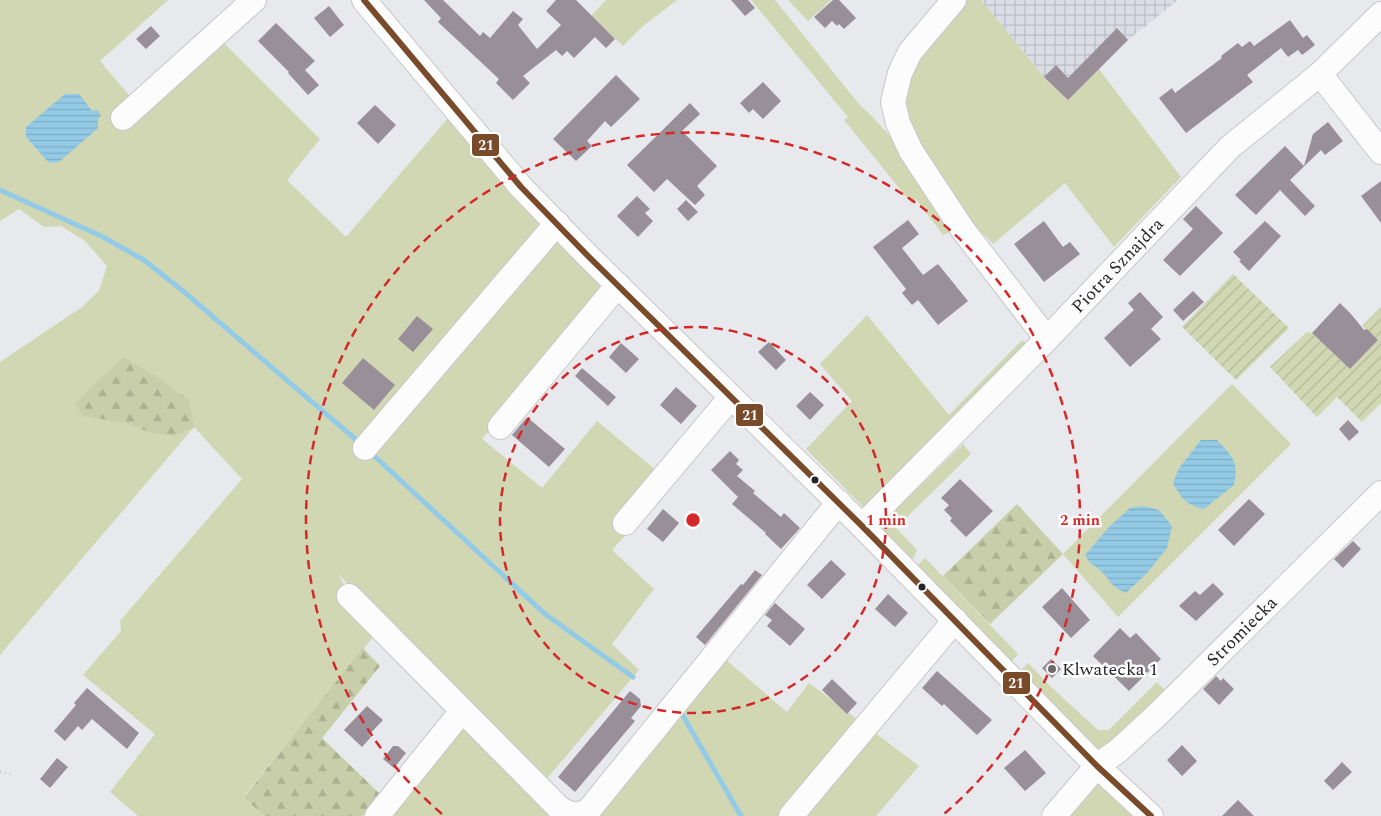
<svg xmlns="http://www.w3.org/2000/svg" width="1381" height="816" viewBox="0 0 1381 816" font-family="Spectral,serif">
	<defs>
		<pattern id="industrial-grid" width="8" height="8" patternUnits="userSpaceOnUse" patternTransform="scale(1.25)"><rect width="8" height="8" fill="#dadde6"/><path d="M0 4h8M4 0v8" fill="none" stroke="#bbbec5"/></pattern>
		<pattern id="forest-firs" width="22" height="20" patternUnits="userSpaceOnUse" patternTransform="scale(1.25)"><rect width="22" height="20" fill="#c7cea9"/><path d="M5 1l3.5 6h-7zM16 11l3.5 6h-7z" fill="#abb191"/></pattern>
		<pattern id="garden-furrows" width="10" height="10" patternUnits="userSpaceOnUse" patternTransform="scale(1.25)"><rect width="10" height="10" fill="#d0d7b2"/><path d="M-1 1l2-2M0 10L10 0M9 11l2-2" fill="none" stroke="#b2b899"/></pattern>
		<pattern id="water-rules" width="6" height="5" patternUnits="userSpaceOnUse" patternTransform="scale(1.25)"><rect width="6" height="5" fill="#93cae5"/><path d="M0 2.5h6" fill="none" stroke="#7fadc4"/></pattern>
	</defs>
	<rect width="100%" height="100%" fill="#e8e9ed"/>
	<path fill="url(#industrial-grid)" d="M981 0H1178L1128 40 1068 100 1044 77Z"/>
	<path fill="#d0d7b2" d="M0 0H168L100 61 132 99 209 28 320 139 287 180 346 237 449 117 612 291 482 439 542 488 597 421 664 477 631 529 612 550 654 589 612 644 639 670 544 782 338 574 373 637 244 796 264 816H138L110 792 155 734 83 675 121 631 120 621 242 479 194 427 0 655V362L82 307 99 291 107 266 85 241 61 226 44 227 19 209 0 221Z
		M606 0H677L643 26 623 46 591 16Z
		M751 0H775L859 104C898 139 926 185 955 229L943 235 916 199 912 204 844 120 848 117Z
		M788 0H831L808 21Z
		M965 0H981L1044 77 1068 100 1099 69 1181 177 1114 247 1065 183 993 244 971 221 929 159 910 124 904 88 911 60Z
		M867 315 949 415 1022 340 1030 346 868 512 806 449 852 401 820 364Z
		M1232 384 1291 444 1118 617 1063 554Z
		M963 444 971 454 896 528 917 550 914 557 908 561 884 533 883 528 886 519Z
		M925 558 1018 654 1009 665 931 587 935 582 918 565Z
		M725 659 787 712 809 683 919 766 876 816H597Z
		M1028 663 1050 686 1098 730H1109L1157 682 1169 694 1113 748 1097 751 1019 672Z
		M462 726 557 816H383Z
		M1099 782 1132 816H1069Z"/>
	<path fill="url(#forest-firs)" d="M124 357 156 376 189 400 194 427 175 436 151 433 126 423 83 416 75 404 99 379Z
		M1017 504 1063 554 990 624 943 576Z
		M363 648 380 666 322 738 380 794 362 816H264L244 797Z"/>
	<path fill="url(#garden-furrows)" d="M1233 274 1289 328 1236 380 1182 327Z
		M1381 307V403L1362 422 1337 397 1317 417 1270 367 1307 332 1312 333 1350 369 1378 340 1362 326Z"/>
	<path fill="url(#water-rules)" d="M65 94H79L92 111 97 110 101 115 98 119V128L59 162 49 163 26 137V127Z
		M1201 440H1217C1233 458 1239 460 1234 485L1204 509C1186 505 1182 499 1173 483L1179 468Z
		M1143 506 1159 510 1172 526 1167 548 1147 573 1126 593C1109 585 1113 583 1102 572 1095 564 1091 567 1085 555L1109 527 1130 508Z"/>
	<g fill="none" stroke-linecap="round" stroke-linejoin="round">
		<path stroke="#93cae5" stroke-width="5" d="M0 190 101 236 144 260 183 291 361 444
			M371 453 545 614 633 677
			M683 716 741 816"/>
	</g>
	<path fill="#988f99" d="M424 0H443L480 36 483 32 490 38 513 11 523 19 518 25 537 49 561 25 546 11 556 0H576L615 39 606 48 595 37 574 58 567 51 562 56 556 50 523 76 530 83 513 100 496 83 499 79 438 22 441 18Z
		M731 0H748L755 8 745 16Z
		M833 0H839L856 18 844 29 839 24 837 26 832 21 825 28 814 17Z
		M329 6 344 25 330 37 314 18Z
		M1290 20 1303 38 1307 35 1315 45 1302 55 1298 50 1288 57 1281 48 1247 75 1253 82 1186 133 1159 98 1172 88 1175 93 1222 58 1221 56 1238 43 1242 47 1250 41 1254 46Z
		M276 23 315 61 305 70 319 85 308 95 288 73 289 72 258 41Z
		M151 26 160 36 146 49 136 39Z
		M1117 28 1128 40 1068 100 1044 77 1056 65 1068 78Z
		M616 75 640 99 611 127 605 121 587 141 592 146 576 161 553 139Z
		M763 82 781 101 763 119 753 109 749 113 740 103Z
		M690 103 700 114 682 131 717 166 697 186 705 195 695 205 667 179 654 192 627 165Z
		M375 105 396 125 378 144 357 123Z
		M1328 122 1343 141 1325 155 1321 150 1290 180 1315 206 1305 216 1280 190 1256 215 1235 195 1285 146 1304 166 1313 134Z
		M1381 181V223L1361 196Z
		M637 196 650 209 645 213 653 221 638 237 617 216Z
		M686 200 698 212 688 221 677 209Z
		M1196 206 1223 233 1180 276 1163 260 1193 229 1183 219Z
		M908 220 919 234 902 248 923 275 938 264 968 301 938 325 918 300 912 305 902 293 906 289 873 247Z
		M1044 221 1063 247 1070 242 1080 254 1044 282 1014 244Z
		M1265 221 1281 236 1249 271 1239 261 1241 260 1233 252Z
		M1193 291 1204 302 1183 321 1173 310Z
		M1140 292 1163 317 1151 329 1161 339 1130 367 1104 338 1134 310 1128 303Z
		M1340 303 1351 314 1364 330 1367 329 1378 340 1350 369 1312 333Z
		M417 316 433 329 413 352 398 339Z
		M769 342 786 360 776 370 758 352Z
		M621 343 639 359 626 373 609 357Z
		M363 358 395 385 374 410 342 383Z
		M582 368 616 397 608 406 575 376Z
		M676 387 697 406 681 424 660 405Z
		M810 392 824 405 810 420 796 406Z
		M527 417 565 449 549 467 512 435Z
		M1348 420 1359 432 1349 441 1339 429Z
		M730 451 739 460 736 464 743 470 737 476 755 491 753 493 781 517 784 513 800 528 781 549 765 534 766 533 732 504 738 497 711 470Z
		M960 479 993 511 966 537 950 521 952 518 944 510 949 505 941 498Z
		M1249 499 1265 514 1234 546 1218 530Z
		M663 509 679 523 663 542 647 529Z
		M1353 541 1361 549 1343 568 1334 559Z
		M831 560 846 574 822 599 807 585Z
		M755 570 762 575 705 645 696 637 741 584 743 585Z
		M1213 583 1224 594 1196 621 1179 606 1195 591 1200 595Z
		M1062 588 1090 620 1071 638 1042 607Z
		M888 594 908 613 895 627 875 609Z
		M775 603 805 629 790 646 767 626 772 620 765 615Z
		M1120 628 1130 638 1136 633 1161 659 1129 691 1093 656Z
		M1051 659 1061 669 1052 678 1042 668Z
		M937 671 992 720 977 735 944 704 942 706 922 688Z
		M1216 676 1221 681 1223 678 1234 689 1219 705 1203 689Z
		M832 679 857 703 847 714 822 690Z
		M87 688 139 733 127 749 92 719 82 730 78 726 65 741 54 731 76 705 74 703Z
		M630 691 640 699 641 706 631 718 635 721 575 792 558 777Z
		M367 706 383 720 369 735 371 737 362 747 344 730Z
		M1182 745 1197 761 1182 776 1167 760Z
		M393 746H398L406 753 394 768 383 759Z
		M1025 750 1046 773 1025 791 1004 768Z
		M57 758 68 767 50 788 40 779Z
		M1342 762 1352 772 1333 790 1324 781Z
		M1238 800 1254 816H1222Z"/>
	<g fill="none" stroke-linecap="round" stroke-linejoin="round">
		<defs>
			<g id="minor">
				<path d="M364 0 521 187 589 257 862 526 1097 766 1151 816"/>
				<path d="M954 0 910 52 900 73 893 102 898 123 911 151 963 230 1047 339"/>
				<path d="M1320 74 1381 152"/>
				<path d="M123 118 254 0"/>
				<path d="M500 427 618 285"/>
				<path d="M365 448 557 223"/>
				<path d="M625 523 731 397"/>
				<path id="s1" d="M862 526 1047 339 1230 147 1320 74 1381 14"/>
				<path d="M349 596 559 808C569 814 575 816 586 812"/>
				<path d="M377 816 462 711"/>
				<path d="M584 816 839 502"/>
				<path d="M791 816 955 620"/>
				<path id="s2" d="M1054 816 1097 766 1119 750 1158 714 1381 493"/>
			</g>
		</defs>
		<use href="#minor" stroke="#c7c7ca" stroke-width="26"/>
		<path stroke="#cacacb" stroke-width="3" stroke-dasharray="1 4" stroke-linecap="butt" d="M0 772 11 774"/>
		<use href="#minor" stroke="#fcfcfc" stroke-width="24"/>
		<defs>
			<path id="bus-1" d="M364 0 521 187 589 257 862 526 1097 766 1151 816"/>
		</defs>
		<use href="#bus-1" stroke="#fff" stroke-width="10"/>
		<use href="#bus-1" stroke="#7a4b2a" stroke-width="6"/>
	</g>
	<g fill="none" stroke="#d62828" stroke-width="2.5" stroke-dasharray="9 6">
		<circle cx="693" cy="520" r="193"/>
		<path d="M442 814A387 387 0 1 1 944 814"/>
	</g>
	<g fill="#262628" stroke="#fff" stroke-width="2">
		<circle cx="815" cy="480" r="4.5"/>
		<circle cx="922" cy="587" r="4.5"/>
	</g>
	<circle fill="#6a6a6d" stroke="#fff" stroke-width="2" cx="1052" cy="669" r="5"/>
	<g text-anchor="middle" stroke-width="5" stroke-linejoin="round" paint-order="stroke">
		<g font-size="18" fill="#262628" stroke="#fff">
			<text dy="6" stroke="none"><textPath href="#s1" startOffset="365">Piotra Sznajdra</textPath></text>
			<text dy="6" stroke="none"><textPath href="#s2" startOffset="264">Stromiecka</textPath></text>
		</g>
		<g font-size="18" fill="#262628" stroke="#fff" text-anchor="start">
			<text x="1062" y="675">Klwatecka 1</text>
		</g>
	</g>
	<circle cx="693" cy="520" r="8" fill="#d62828" stroke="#fff" stroke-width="2.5"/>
	<g font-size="15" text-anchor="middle" font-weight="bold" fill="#d62828" stroke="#fff" stroke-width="5" stroke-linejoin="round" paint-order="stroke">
		<text x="886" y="525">1 min</text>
		<text x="1080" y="525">2 min</text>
	</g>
	<g stroke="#fff" stroke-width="2">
		<rect x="471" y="133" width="29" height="24" rx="5" fill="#7a4b2a"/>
		<rect x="735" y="403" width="29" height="24" rx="5" fill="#7a4b2a"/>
		<rect x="1002" y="671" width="29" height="24" rx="5" fill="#7a4b2a"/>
	</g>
	<g font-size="14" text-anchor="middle" font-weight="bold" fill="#fff">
		<text x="486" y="150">21</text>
		<text x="750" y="420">21</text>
		<text x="1016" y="688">21</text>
	</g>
</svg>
